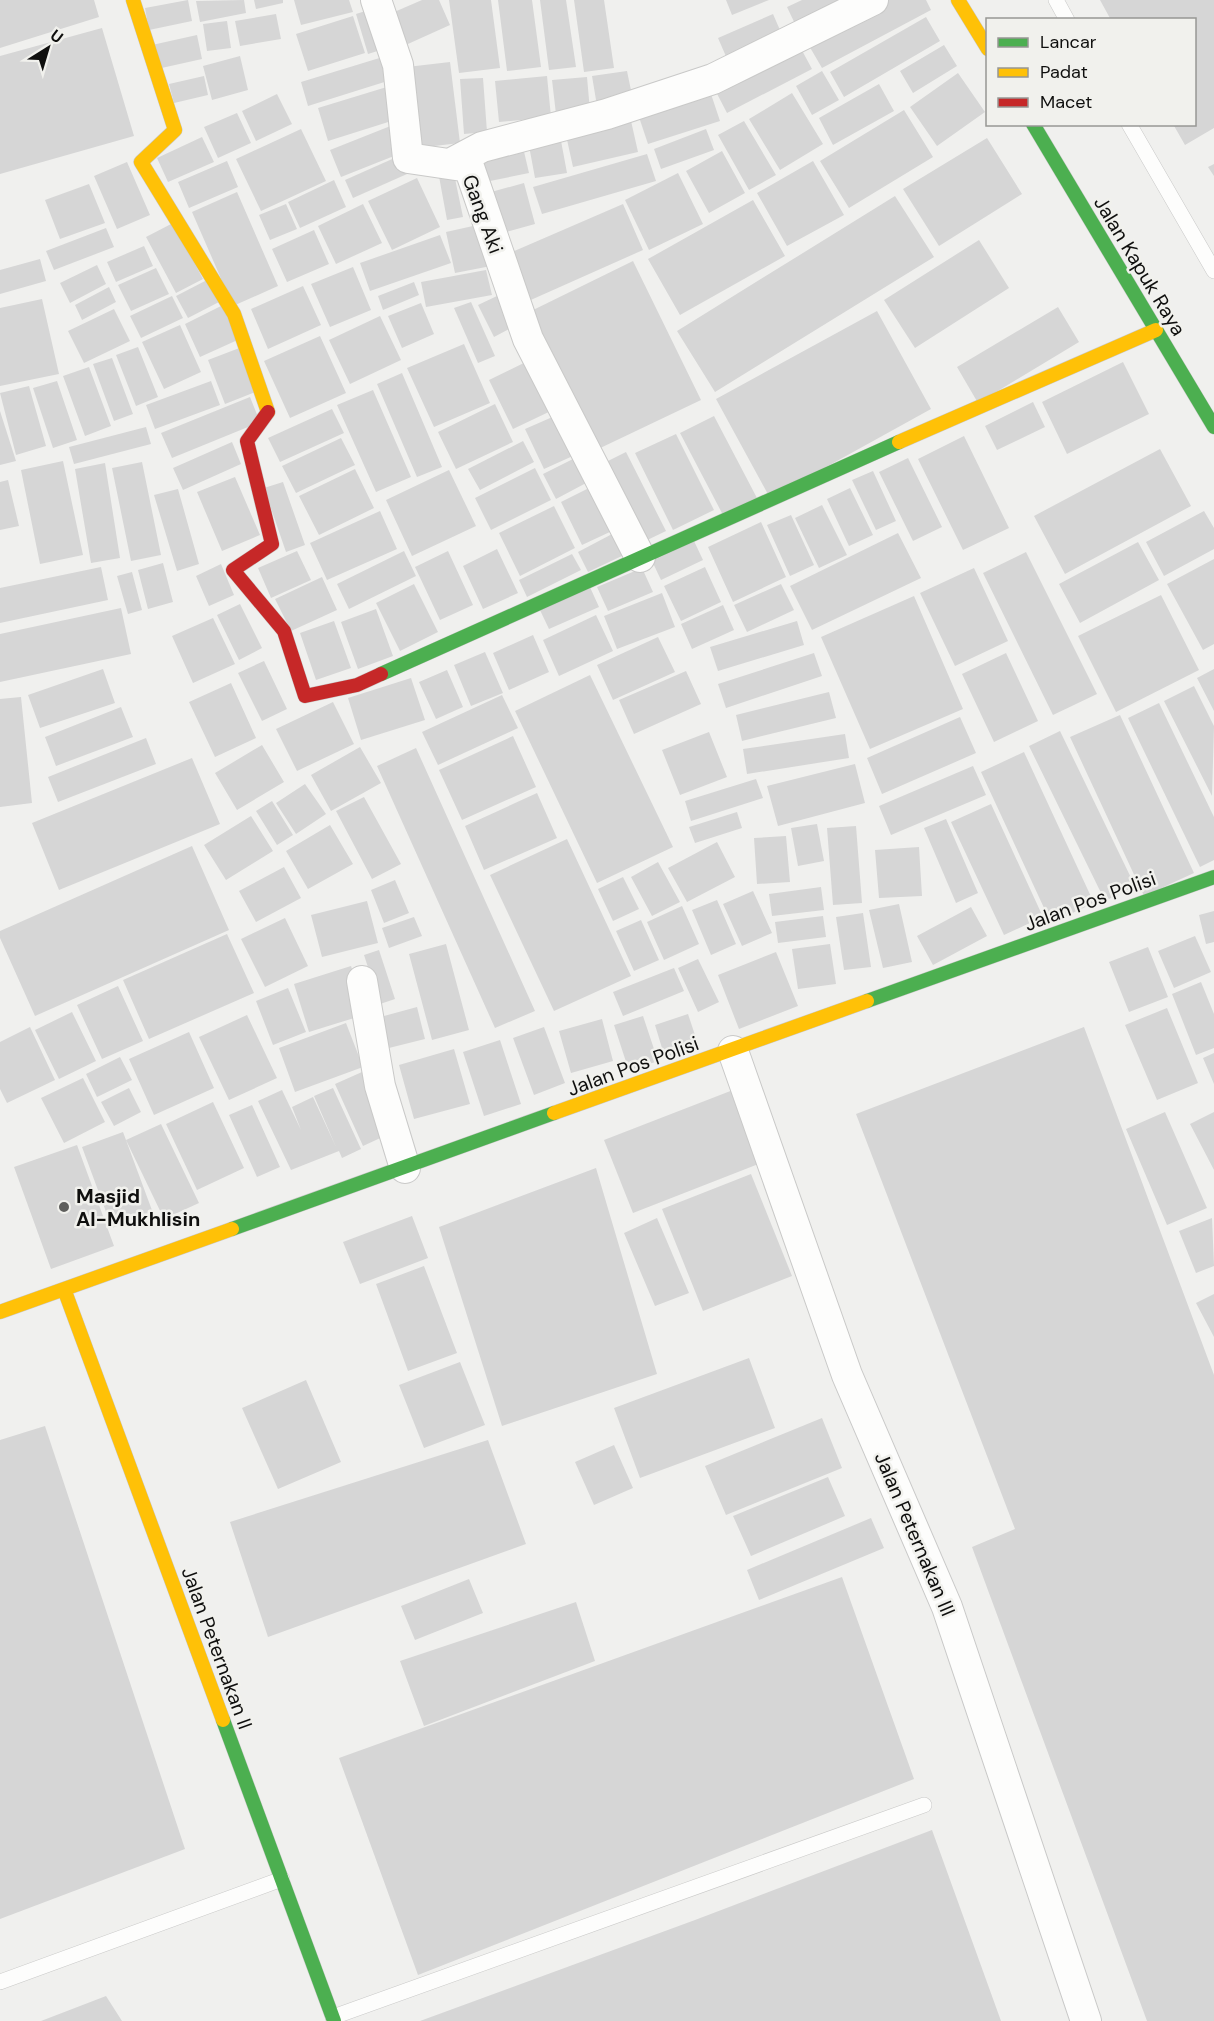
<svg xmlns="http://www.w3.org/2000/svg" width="1214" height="2021" viewBox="0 0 1214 2021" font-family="'DM Sans',sans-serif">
	<rect width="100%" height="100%" fill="#f0f0ee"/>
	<path fill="#d6d6d6" d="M0 0H94L99 17 0 48Z
		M188 0 192 21 149 30 145 8Z
		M244 0 246 13 200 22 196 1Z
		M254 0H283V3L256 9Z
		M294 0H349L353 12 301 25Z
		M422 0H439L450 25 399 48 385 16Z
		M449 0H491L500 68 459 73Z
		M498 0H532L541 67 507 71Z
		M540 0H566L576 67 549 70Z
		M574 0H604L614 68 584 72Z
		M726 0H769L732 15Z
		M802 0H849L797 28 787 7Z
		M889 0H926L931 10 822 68 808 44Z
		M1100 0H1214V128L1185 145 1173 124H1194V20H1111Z
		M375 8 387 48 368 54 356 14Z
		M276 14 281 39 240 46 235 21Z
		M773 14 783 37 728 61 718 38Z
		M353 16 365 53 308 71 296 34Z
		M926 17 940 41 844 97 830 72Z
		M227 21 231 48 207 51 203 24Z
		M102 28 134 136 0 174V56Z
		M197 35 202 59 157 69 152 45Z
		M798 43 812 69 727 113 713 86Z
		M944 45 957 66 913 93 900 71Z
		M240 56 248 90 212 100 203 66Z
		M386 56 394 79 308 106 301 82Z
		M450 62 460 143 417 148 407 67Z
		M627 71 633 100 597 106 592 76Z
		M822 71 839 100 812 115 796 86Z
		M958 73 985 112 937 146 910 107Z
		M204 76 208 95 174 103 169 84Z
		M547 76 551 117 499 122 495 81Z
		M587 77 590 111 556 114 552 80Z
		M483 78 487 132 464 134 460 79Z
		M879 84 894 111 833 145 819 118Z
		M708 85 720 121 648 144 636 108Z
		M390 86 401 118 328 141 318 108Z
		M792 93 823 144 780 170 749 119Z
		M277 94 292 124 256 141 242 111Z
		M904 110 933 157 849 208 820 161Z
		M629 112 638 152 573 167 564 126Z
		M237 113 251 143 218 158 204 127Z
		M744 121 776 175 749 190 718 135Z
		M393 125 404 152 341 177 330 150Z
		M301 129 326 181 261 211 236 159Z
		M706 129 714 150 661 169 654 149Z
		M559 130 567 173 535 178 527 135Z
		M202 137 214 162 168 182 157 158Z
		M987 138 1022 194 939 246 903 189Z
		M522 143 529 173 485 182 478 152Z
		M722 151 745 193 709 213 686 171Z
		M647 154 656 181 542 214 533 187Z
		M399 156 407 174 353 198 345 180Z
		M227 161 238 187 189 208 178 182Z
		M813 161 844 215 787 246 757 193Z
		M127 162 150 215 117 229 94 176Z
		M1214 164V176L1208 167Z
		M453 169 463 217 447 220 438 171Z
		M678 173 703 224 649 250 625 200Z
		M417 178 440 227 392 250 368 201Z
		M334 180 346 207 300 228 288 202Z
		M524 183 535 224 495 235 484 194Z
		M89 184 105 223 60 239 45 200Z
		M237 192 278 286 233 306 192 212Z
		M895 196 934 257 715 392 677 331Z
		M753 200 785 256 680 315 648 259Z
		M286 204 297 229 270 240 259 215Z
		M363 204 382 243 336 264 318 226Z
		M623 204 643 250 524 303 503 256Z
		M173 223 203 279 176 293 146 237Z
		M482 224 491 266 455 273 446 232Z
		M106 228 114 247 54 270 46 251Z
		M314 230 329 264 287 282 272 249Z
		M440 235 451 263 370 291 360 263Z
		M979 240 1009 288 915 348 884 300Z
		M144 246 153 266 116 282 107 262Z
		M40 259 46 281 0 294V270Z
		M633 261 701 400 594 451 527 313Z
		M97 265 106 284 70 303 60 283Z
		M353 267 371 310 330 327 311 284Z
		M156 268 169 294 131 311 118 285Z
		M486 270 492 295 426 307 421 282Z
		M207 280 219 302 188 318 176 296Z
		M414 282 419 295 383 310 378 296Z
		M303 286 321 325 268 349 251 309Z
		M109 287 116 302 82 320 75 305Z
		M172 296 183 318 141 338 130 316Z
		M497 296 513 327 494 337 478 305Z
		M42 299 59 374 0 386V308Z
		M471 302 495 356 478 363 454 308Z
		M421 303 434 334 402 348 388 316Z
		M225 304 242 338 200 357 185 324Z
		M1058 307 1079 342 978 403 957 367Z
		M114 309 130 341 84 363 68 331Z
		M877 311 931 409 770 498 716 399Z
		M380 316 401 360 350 384 329 340Z
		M180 325 201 372 164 389 142 342Z
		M320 336 346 393 290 418 264 361Z
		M464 344 490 403 434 427 407 368Z
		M138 347 158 397 136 406 116 355Z
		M242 347 258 391 225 404 208 360Z
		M112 358 133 414 114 421 93 364Z
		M530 360 555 409 513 429 489 380Z
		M1123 362 1149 414 1067 454 1042 402Z
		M89 367 111 426 85 436 63 376Z
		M402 373 442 467 417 477 377 384Z
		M57 381 77 440 53 448 33 388Z
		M211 381 220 405 155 429 146 405Z
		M29 386 46 446 16 455 0 393Z
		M373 390 411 477 376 492 337 405Z
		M250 397 260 422 172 458 161 433Z
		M1033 402 1045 427 997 450 985 426Z
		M495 404 513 442 456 469 438 432Z
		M332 409 344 433 280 462 268 438Z
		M0 411 16 461 0 465Z
		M557 415 575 455 544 469 525 429Z
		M714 416 757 498 723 515 680 433Z
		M146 427 151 444 74 464 69 447Z
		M676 434 714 510 673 530 635 453Z
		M964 436 1009 528 963 550 918 459Z
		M341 438 355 465 296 493 282 466Z
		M523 441 534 462 480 490 468 469Z
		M232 442 241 464 183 490 173 468Z
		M1160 449 1191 506 1065 574 1034 516Z
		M626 452 666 531 637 545 598 466Z
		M575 458 588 482 556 499 543 474Z
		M908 458 942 527 913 541 879 472Z
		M63 461 83 555 40 564 21 470Z
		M142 462 161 555 131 561 112 468Z
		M105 463 120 558 91 563 75 469Z
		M535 468 551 500 491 530 475 498Z
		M355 469 374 508 319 535 299 496Z
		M449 470 476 526 412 556 386 500Z
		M873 471 896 521 876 530 852 480Z
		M235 477 260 535 222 551 197 492Z
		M8 480 19 526 0 530V482Z
		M283 482 305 545 286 552 264 488Z
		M591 487 612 531 582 545 561 502Z
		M850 488 873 535 849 546 827 499Z
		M178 489 199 564 177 571 154 495Z
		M822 505 847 555 819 568 795 518Z
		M554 506 575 548 520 576 499 533Z
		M380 511 397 549 327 580 310 543Z
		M1204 511 1214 528V549L1164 576 1146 542Z
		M791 515 814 565 790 576 767 525Z
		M761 522 786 577 733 602 708 547Z
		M614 533 624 555 588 572 578 552Z
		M898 533 921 578 812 630 790 586Z
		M694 541 703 560 661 580 652 561Z
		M1138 542 1159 580 1080 623 1059 584Z
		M497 549 518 593 483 609 463 566Z
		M297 551 311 580 271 598 258 568Z
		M404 551 416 576 349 609 337 584Z
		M448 551 473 605 440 620 415 567Z
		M1026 552 1097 694 1053 715 983 573Z
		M572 554 581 570 527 597 519 580Z
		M1214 559V644L1203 650 1167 584Z
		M163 563 173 602 148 609 138 570Z
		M221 564 234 595 209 606 196 576Z
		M101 567 108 600 0 623V588Z
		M705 567 721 602 681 621 664 586Z
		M642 568 653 592 608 611 597 587Z
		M974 568 1008 641 955 666 920 593Z
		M132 572 142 610 128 614 117 576Z
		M322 577 337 610 291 631 275 599Z
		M414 584 438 632 400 651 376 603Z
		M781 584 794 610 747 632 734 605Z
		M589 585 599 607 549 629 539 608Z
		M662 593 675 627 617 649 604 616Z
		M1161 595 1199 670 1116 712 1078 636Z
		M914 596 963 709 870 749 821 637Z
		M240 604 262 648 239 660 217 615Z
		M723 605 734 630 692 649 681 624Z
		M121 608 131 654 0 682V634Z
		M376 609 393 656 358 669 341 622Z
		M596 615 613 651 559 676 543 640Z
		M213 618 235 664 193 683 172 636Z
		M334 621 351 668 316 680 300 633Z
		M797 621 804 645 718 671 710 647Z
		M533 635 549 672 509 690 493 653Z
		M658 637 675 672 613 700 597 665Z
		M485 652 503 693 471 706 454 665Z
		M814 653 822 676 726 708 718 684Z
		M1006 653 1038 721 994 742 962 674Z
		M264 661 287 709 262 721 238 673Z
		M103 669 115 703 40 728 28 695Z
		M1214 669V711L1197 678Z
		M447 670 463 707 436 719 419 682Z
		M686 671 701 704 634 734 619 700Z
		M590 675 673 847 597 883 515 711Z
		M411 678 425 720 361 740 348 698Z
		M231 683 256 738 215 757 189 702Z
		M1194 686 1214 726 1212 796 1164 701Z
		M829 692 836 718 742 741 736 715Z
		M502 695 518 728 438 765 422 732Z
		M21 697 32 803 0 807V699Z
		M333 702 354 744 297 771 276 729Z
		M1159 703 1214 817V860L1200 867 1128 718Z
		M121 707 133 737 56 766 45 737Z
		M1120 715 1194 873 1144 896 1070 737Z
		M960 717 976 753 882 794 867 758Z
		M1060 731 1135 886 1105 901 1029 746Z
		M709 732 727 777 680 795 662 750Z
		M845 734 849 758 747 774 743 749Z
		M513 736 536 787 462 820 439 770Z
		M146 738 156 764 58 802 48 777Z
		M262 745 284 782 237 810 215 773Z
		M360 747 381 783 331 811 311 775Z
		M416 748 535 1011 495 1028 377 766Z
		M1024 752 1094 903 1051 923 981 772Z
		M192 758 220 824 59 890 32 823Z
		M855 764 865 803 778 826 767 786Z
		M973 766 986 795 891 835 879 806Z
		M756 779 763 798 691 821 685 801Z
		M305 784 326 814 296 834 276 803Z
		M537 793 557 838 484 870 465 826Z
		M364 797 401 864 372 879 336 811Z
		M272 801 293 835 277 845 256 811Z
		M991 804 1043 917 1004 935 951 822Z
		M737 812 742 828 695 843 689 827Z
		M251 816 273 851 226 880 204 845Z
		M946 819 978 893 956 903 924 828Z
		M817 824 824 861 798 866 791 828Z
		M330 825 353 864 308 889 286 851Z
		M856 826 862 903 833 905 827 828Z
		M786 836 790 882 757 884 754 838Z
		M567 839 631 976 554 1011 490 875Z
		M717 842 735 877 687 902 668 868Z
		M192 846 229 930 35 1016 0 938V931Z
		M919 847 922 896 879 898 875 850Z
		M658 862 680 902 652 916 631 877Z
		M284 867 301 898 256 922 239 891Z
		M623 877 639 909 613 921 598 889Z
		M395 880 409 913 384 923 371 890Z
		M821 887 824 910 772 916 769 894Z
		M753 891 772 933 742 946 723 904Z
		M717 900 736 944 711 955 692 910Z
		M367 901 378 943 322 957 311 915Z
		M899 904 912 962 883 968 869 910Z
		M682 906 699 944 664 960 647 922Z
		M971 907 987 936 933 965 917 936Z
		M1214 911V942L1206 944 1199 915Z
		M863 913 871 967 844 970 836 917Z
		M823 916 826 937 778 943 775 922Z
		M414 917 422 936 389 948 382 928Z
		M285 918 308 966 265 987 241 939Z
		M641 920 659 960 634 971 616 931Z
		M227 934 254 993 149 1039 123 980Z
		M1195 936 1211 972 1174 988 1158 951Z
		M446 944 469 1030 432 1040 409 954Z
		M830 944 836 984 798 989 792 949Z
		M1148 947 1168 997 1129 1012 1109 962Z
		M379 950 395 999 380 1004 364 955Z
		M776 952 798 1006 739 1029 718 975Z
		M698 959 719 1002 698 1012 678 968Z
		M351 966 367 1014 309 1032 294 984Z
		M674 968 684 991 623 1016 613 992Z
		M1201 982 1214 1014V1048L1196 1055 1172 994Z
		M118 986 143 1041 102 1059 77 1005Z
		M288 988 306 1032 273 1045 256 1001Z
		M417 1007 425 1039 381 1050 373 1019Z
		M1167 1008 1198 1083 1157 1100 1125 1025Z
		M72 1012 96 1061 59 1079 35 1030Z
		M688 1014 699 1047 665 1058 655 1025Z
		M247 1015 277 1078 229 1100 199 1037Z
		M643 1016 658 1061 629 1071 614 1025Z
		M602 1019 613 1061 571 1073 559 1031Z
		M346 1023 363 1067 295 1092 279 1048Z
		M30 1027 55 1080 7 1103 0 1089V1042Z
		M544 1027 565 1083 534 1095 513 1038Z
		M1084 1027 1214 1375V2021H1147L972 1547 1015 1529 856 1114Z
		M189 1032 214 1088 154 1115 129 1059Z
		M500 1040 521 1104 484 1116 463 1052Z
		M454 1049 470 1104 414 1119 399 1065Z
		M1214 1053V1084L1203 1058Z
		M120 1057 132 1080 97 1097 86 1074Z
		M362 1072 389 1134 363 1146 335 1084Z
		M83 1078 105 1122 64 1143 41 1098Z
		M129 1088 141 1112 114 1126 101 1102Z
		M333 1088 361 1149 342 1158 339 1151 291 1170 258 1101 282 1090 301 1130 292 1107 313 1097 336 1147 314 1096Z
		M733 1090 761 1163 633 1213 604 1140Z
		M213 1102 244 1168 197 1190 166 1124Z
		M252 1105 280 1167 257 1177 229 1115Z
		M1165 1112 1207 1208 1167 1225 1126 1129Z
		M1214 1112V1170L1190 1124Z
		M161 1124 199 1203 164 1219 126 1140Z
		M123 1132 153 1213 112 1228 82 1147Z
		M77 1145 114 1246 51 1269 14 1167Z
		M596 1168 657 1374 502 1426 439 1227Z
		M751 1174 792 1276 703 1311 662 1209Z
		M412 1216 428 1258 360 1284 343 1242Z
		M657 1218 689 1293 655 1306 624 1233Z
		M1212 1218 1214 1266 1196 1273 1179 1231Z
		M424 1266 457 1353 408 1371 376 1284Z
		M1214 1294V1337L1196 1303Z
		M749 1358 775 1428 640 1478 614 1408Z
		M460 1362 485 1425 424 1448 399 1385Z
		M306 1380 341 1462 278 1489 242 1408Z
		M822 1418 842 1468 726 1515 705 1466Z
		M45 1426 185 1849 0 1919V1440Z
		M488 1440 526 1544 268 1637 230 1522Z
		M614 1445 633 1488 594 1505 575 1462Z
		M828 1477 845 1516 751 1556 733 1516Z
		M871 1518 884 1548 759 1600 747 1570Z
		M842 1577 914 1779 418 1975 339 1758Z
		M469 1579 483 1613 415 1640 401 1606Z
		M576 1602 595 1661 424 1726 400 1661Z
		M932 1830 1001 2021H420L695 1920Z
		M106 1996 122 2021H41Z"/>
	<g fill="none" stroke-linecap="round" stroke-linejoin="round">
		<defs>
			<path id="lane" d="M1056 0 1067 20
				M1129 124 1214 271
				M0 1982 282 1879
				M333 2017 924 1805"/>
			<path id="street" d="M376 0 398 65 408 158 469 167 528 339 640 557
				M450 164 482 147 607 114 713 79 873 0
				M362 981 380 1086 405 1168
				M733 1051 847 1375 947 1607 1086 2021"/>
			<path id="fast" d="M1033 124 1214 427
				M381 674 899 442
				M867 1001 1214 877
				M232 1229 554 1113
				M223 1720 334 2021"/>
			<path id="slow" d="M133 0 175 130 141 162 234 314 268 412
				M958 0 988 49
				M899 442 1156 330
				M554 1113 867 1001
				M64 1289 223 1720
				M0 1312 232 1229"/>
			<path id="jam" d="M268 412 247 441 272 544 233 570 284 631 305 696 357 685 381 674"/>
		</defs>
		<use href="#lane" stroke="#c9c9c8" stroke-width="16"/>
		<use href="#street" stroke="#c9c9c8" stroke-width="32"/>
		<use href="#fast" stroke="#c9c9c8" stroke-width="15"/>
		<use href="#slow" stroke="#c9c9c8" stroke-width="15"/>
		<use href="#jam" stroke="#c9c9c8" stroke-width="15"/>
		<use href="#lane" stroke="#fdfdfc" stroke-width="15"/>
		<use href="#street" stroke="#fdfdfc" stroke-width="30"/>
		<use href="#fast" stroke="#4caf50" stroke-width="14"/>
		<use href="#slow" stroke="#ffc107" stroke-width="14"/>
		<use href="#jam" stroke="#c62828" stroke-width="14"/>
	</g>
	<circle fill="#5e5e5c" stroke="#f1f1ed" stroke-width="2" cx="64" cy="1207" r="6"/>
	<g text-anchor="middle" stroke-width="5" stroke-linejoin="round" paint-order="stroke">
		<g font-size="20" fill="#0f0f0e" stroke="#f1f1ed">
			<text transform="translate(483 214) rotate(70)" y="7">Gang Aki</text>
			<text transform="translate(1140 266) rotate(59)" y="7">Jalan Kapuk Raya</text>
			<text transform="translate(1090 901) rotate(-20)" y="7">Jalan Pos Polisi</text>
			<text transform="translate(633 1066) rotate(-20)" y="7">Jalan Pos Polisi</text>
			<text transform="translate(915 1534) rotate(67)" y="7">Jalan Peternakan III</text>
			<text transform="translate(217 1648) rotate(70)" y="7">Jalan Peternakan II</text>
		</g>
		<g font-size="20" font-weight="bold" fill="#0f0f0e" stroke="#f1f1ed" text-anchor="start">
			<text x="76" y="1203">Masjid<tspan x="76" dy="23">Al-Mukhlisin</tspan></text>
		</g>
	</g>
	<rect x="986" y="18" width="210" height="108" fill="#f1f1ed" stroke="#979794" stroke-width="1.5"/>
	<rect x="998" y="38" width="30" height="9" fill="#4caf50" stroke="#979794" stroke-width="1.5"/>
	<text x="1040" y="48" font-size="18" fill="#0f0f0e">Lancar</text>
	<rect x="998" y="68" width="30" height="9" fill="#ffc107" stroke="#979794" stroke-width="1.5"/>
	<text x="1040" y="78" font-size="18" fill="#0f0f0e">Padat</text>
	<rect x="998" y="98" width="30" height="9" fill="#c62828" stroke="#979794" stroke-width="1.5"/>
	<text x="1040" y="108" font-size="18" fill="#0f0f0e">Macet</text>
	<g transform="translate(48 48) rotate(37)" stroke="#f1f1ed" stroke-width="4.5" paint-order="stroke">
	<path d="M0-4.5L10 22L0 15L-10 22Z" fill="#0f0f0e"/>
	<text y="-9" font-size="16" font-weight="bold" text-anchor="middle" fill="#0f0f0e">U</text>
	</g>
</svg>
